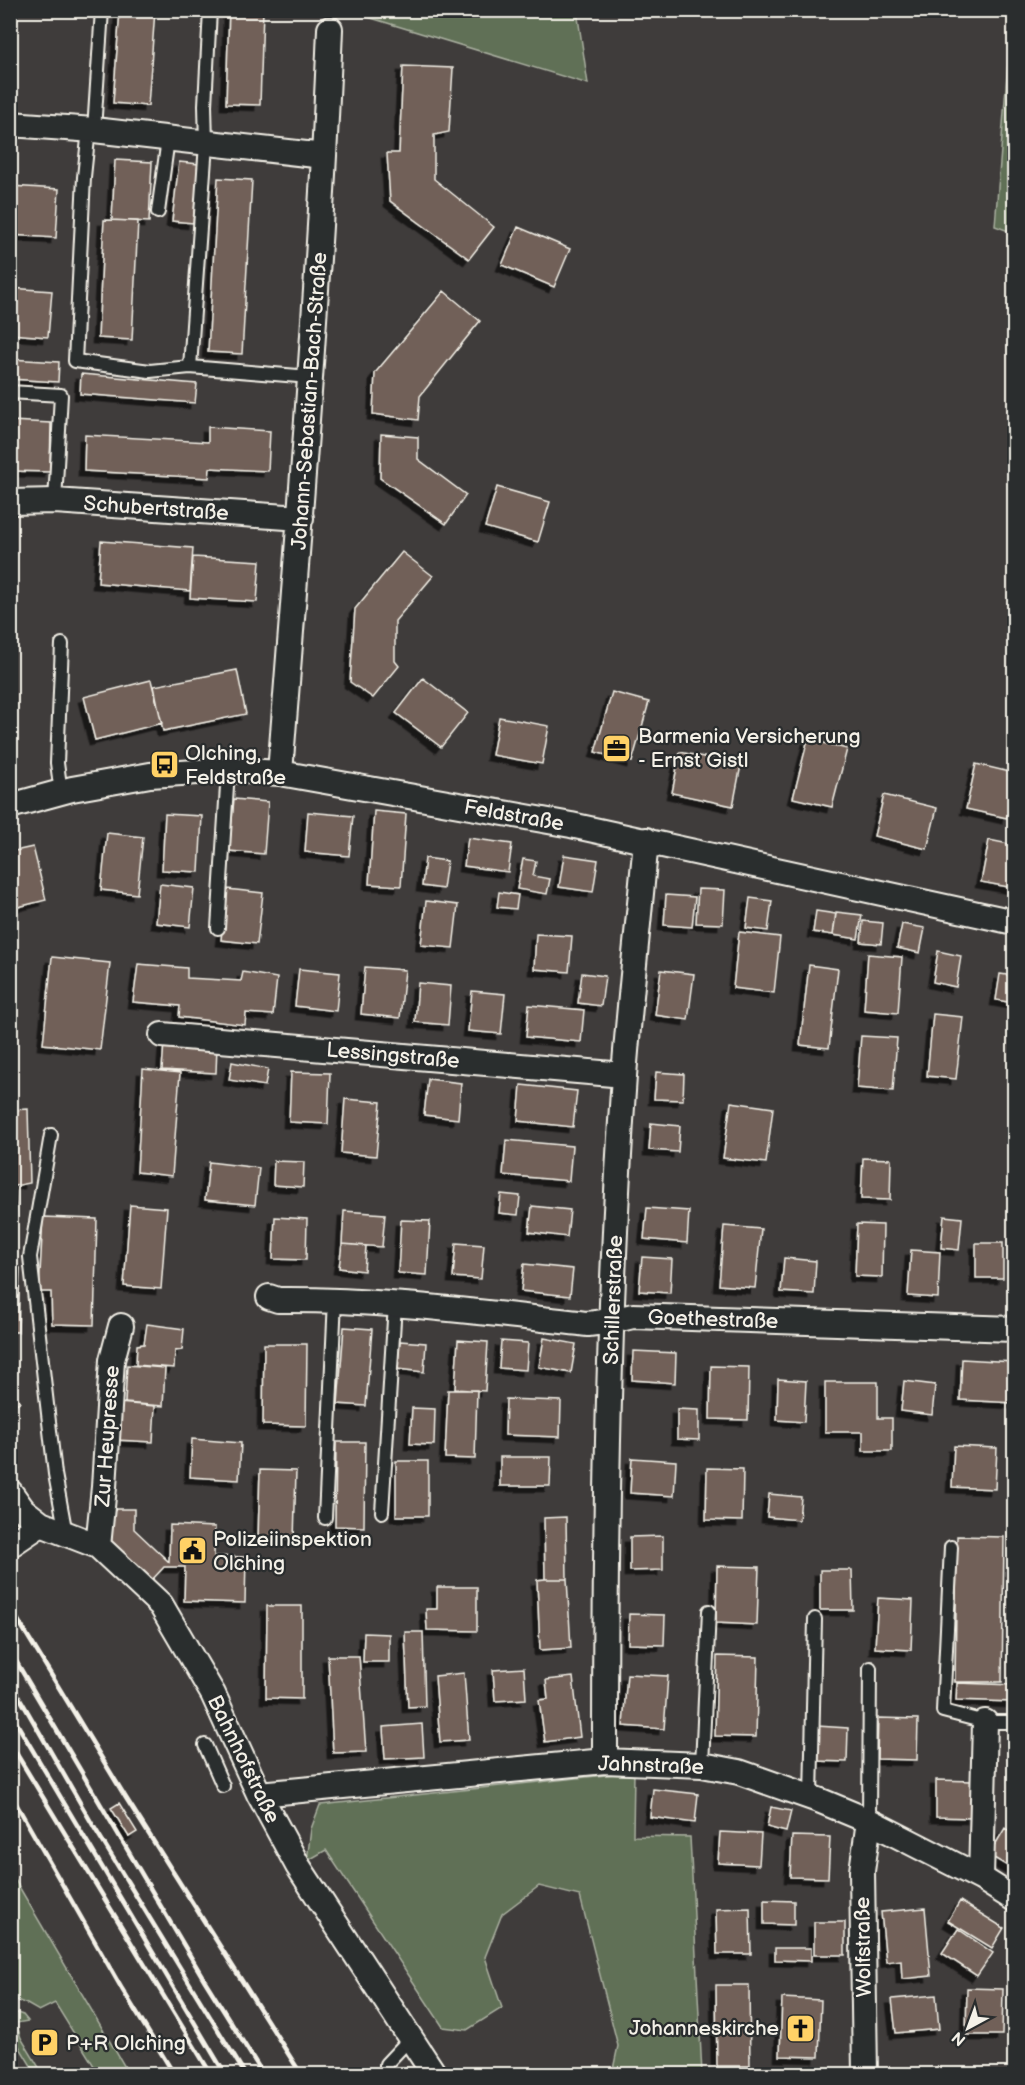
<svg xmlns="http://www.w3.org/2000/svg" width="1025" height="2085" viewBox="0 0 1025 2085" font-family="'Balsamiq Sans',sans-serif">
	<defs>
		<filter id="shadow"><feDropShadow dx="-5.5" dy="5.5" stdDeviation="0" flood-color="#0009"/></filter>
	</defs>
	<rect width="100%" height="100%" fill="#3f3c3b"/>
	<filter id="ink" filterUnits="userSpaceOnUse"><feTurbulence type="fractalNoise" baseFrequency=".0167" numOctaves="2"/><feDisplacementMap in="SourceGraphic" scale="12" xChannelSelector="R" yChannelSelector="G"/><feConvolveMatrix kernelMatrix="1 2 1 2 8 2 1 2 1" color-interpolation-filters="sRGB"/></filter>
	<g filter="url(#ink)">
		<path fill="#606f57" stroke="#aab0a0" stroke-width="1.5" d="M348 11H577L588 84Z
			M1012 11H1014V233L995 226Z
			M634 1772 633 1836 690 1837 702 2074H612L618 2046 580 1896 539 1886 502 1914 485 1957 502 2008 467 2030 443 2027 326 1850 307 1861 311 1829 320 1805Z
			M11 1873 129 2074H99L55 2003 39 2011 27 2004 11 1998V1978L14 1977 10 1968Z
			M11 2011 23 2015 28 2021 16 2023 21 2038 43 2074H36L11 2033Z"/>
		<path fill="#716058" stroke="#f4f1e8" stroke-width="1.5" filter="url(#shadow)" d="M10 10H17L13 97H10Z
			M120 10H155L148 106 113 103Z
			M229 10H263L260 105 226 104Z
			M403 66 453 68 449 132 434 135V179L494 227 469 259 390 201 387 153H399Z
			M115 160 152 162 149 222 112 220Z
			M179 162 199 164 193 223 172 221Z
			M218 178 252 180 242 354 208 352Z
			M10 186 59 189 56 238 10 235Z
			M104 220 138 221 132 340 98 338Z
			M518 227 570 249 554 287 502 265Z
			M10 288 52 291 48 337 10 334Z
			M444 291 480 321 420 396 418 420 373 414 375 373Z
			M10 359 59 362 58 382 10 379Z
			M81 374 197 384 195 403 80 394Z
			M10 421 51 423 50 472 10 471Z
			M208 427 270 431 268 471 210 468 209 478 84 471 85 435 208 442Z
			M381 434 418 437V459L466 495 446 524 380 478Z
			M497 487 550 502 538 542 485 527Z
			M101 541 193 548 190 591 98 583Z
			M402 552 433 576 395 621V661L399 666 373 698 350 682 355 609Z
			M193 557 260 561 257 602 190 598Z
			M237 670 246 714 163 731 154 686Z
			M423 678 468 713 441 747 396 713Z
			M151 680 162 723 95 740 84 697Z
			M612 692 649 702 632 762 595 752Z
			M499 717 549 726 542 764 492 755Z
			M808 739 847 749 832 807 793 798Z
			M680 752 741 765 733 806 672 793Z
			M976 764 1014 773V786L1007 818 966 809Z
			M884 795 937 808 927 849 874 836Z
			M234 799 268 802 264 854 229 851Z
			M374 811 406 814 401 886 369 884Z
			M308 812 353 816 349 856 305 852Z
			M165 814 202 816 199 872 162 870Z
			M107 833 143 837 137 894 101 890Z
			M468 838 512 844 508 872 464 866Z
			M989 840 1014 845V888L981 882Z
			M33 847 46 900 10 909V852Z
			M564 855 598 860 593 892 559 887Z
			M425 858 447 861 443 889 422 886Z
			M523 859 536 861 533 876 550 879 547 894 517 889Z
			M160 884 194 888 190 927 156 923Z
			M227 889 263 893 257 944 221 940Z
			M698 889 725 890 723 924 696 923Z
			M499 892 518 895 516 909 497 907Z
			M666 895 695 897 692 927 664 925Z
			M750 898 772 901 768 931 746 928Z
			M426 901 458 905 453 948 421 945Z
			M816 911 836 914 833 935 813 932Z
			M836 912 862 915 858 939 833 935Z
			M863 921 883 923 881 944 861 942Z
			M902 924 925 928 920 953 897 948Z
			M739 932 780 937 774 993 733 988Z
			M536 934 572 936 569 972 534 969Z
			M938 951 961 956 956 987 933 982Z
			M868 954 902 957 898 1013 864 1010Z
			M52 957 110 963 100 1050 43 1044Z
			M138 964 187 968V978L241 981 243 972 277 978 273 1015 246 1013 245 1025 179 1017 180 1006 133 1002Z
			M809 965 838 969 829 1048 800 1045Z
			M365 967 405 970 400 1018 361 1014Z
			M299 969 340 973 336 1011 295 1006Z
			M661 970 694 974 688 1020 655 1015Z
			M582 973 605 976 601 1006 578 1003Z
			M1000 974 1014 976V1003L996 1000Z
			M418 983 451 986 448 1025 415 1022Z
			M472 991 505 994 501 1034 468 1031Z
			M529 1005 584 1010 581 1042 526 1037Z
			M933 1014 963 1017 956 1079 927 1076Z
			M861 1036 897 1038 893 1091 857 1088Z
			M164 1042 217 1045 216 1073 162 1070Z
			M232 1062 268 1069 265 1086 229 1080Z
			M143 1069 180 1073 172 1176 137 1172Z
			M291 1072 330 1073 328 1124 289 1122Z
			M656 1072 684 1074 683 1100 654 1099Z
			M428 1079 461 1083 458 1119 424 1115Z
			M521 1085 577 1091 573 1127 518 1121Z
			M345 1099 381 1102 376 1156 341 1153Z
			M731 1102 773 1108 766 1163 723 1158Z
			M28 1109 30 1183 14 1186 16 1211 10 1212V1110Z
			M651 1123 680 1126 678 1152 649 1150Z
			M506 1140 572 1146 569 1181 503 1175Z
			M863 1158 891 1159 890 1200 861 1199Z
			M274 1161 304 1162 303 1187 273 1185Z
			M209 1162 259 1168 255 1205 205 1200Z
			M501 1194 520 1196 518 1215 499 1213Z
			M130 1205 167 1208 161 1289 124 1286Z
			M532 1206 570 1210 567 1237 529 1232Z
			M647 1208 689 1211 687 1243 644 1239Z
			M344 1211 385 1214 382 1247 342 1244Z
			M944 1216 962 1218 959 1250 941 1248Z
			M43 1217 97 1219 94 1325 52 1324 51 1292H39Z
			M275 1217 307 1219 306 1260 273 1259Z
			M401 1220 430 1221 427 1275 398 1273Z
			M857 1224 883 1225 882 1277 855 1276Z
			M724 1226 761 1229 755 1288 719 1285Z
			M456 1243 484 1245 481 1279 453 1277Z
			M976 1243H1003V1278H976Z
			M342 1244 366 1246 364 1271 339 1268Z
			M911 1250 940 1252 938 1298 908 1296Z
			M642 1257 672 1259 670 1293 639 1291Z
			M784 1258 816 1261 814 1294 781 1292Z
			M524 1264 573 1269 570 1296 521 1291Z
			M10 1268H20L18 1332H10Z
			M147 1324 184 1329 182 1350 175 1351 174 1368 136 1365 137 1345 144 1344Z
			M344 1327 372 1329 366 1406 338 1404Z
			M544 1338 576 1344 571 1373 539 1367Z
			M458 1340 488 1342 485 1391 455 1389Z
			M400 1341 426 1343 424 1372 397 1369Z
			M501 1341 528 1343 526 1370 499 1368Z
			M264 1344H307L306 1426 263 1425Z
			M633 1351 676 1353 675 1383 632 1380Z
			M962 1359 1014 1362V1403L960 1400Z
			M127 1365 165 1368 163 1406 125 1403Z
			M711 1366 749 1367 748 1420 710 1419Z
			M778 1379 806 1381 804 1422 777 1420Z
			M904 1381 935 1385 932 1415 901 1411Z
			M825 1382H878V1418H892V1451H863V1432H825Z
			M10 1383 20 1402 10 1407Z
			M448 1390H477L475 1459 445 1458Z
			M506 1399 561 1401 560 1437 505 1435Z
			M118 1403 155 1406 153 1442 115 1440Z
			M412 1408 435 1409 434 1445 410 1444Z
			M677 1409 699 1410V1440L677 1439Z
			M192 1439 241 1443 239 1480 190 1477Z
			M336 1442H365L364 1527 335 1526Z
			M954 1446 997 1448 995 1489 952 1487Z
			M500 1457H551L550 1486H500Z
			M632 1458 676 1461 674 1496 630 1493Z
			M396 1461H428V1516H396Z
			M707 1468 743 1469 742 1521 706 1520Z
			M260 1470 296 1471 294 1540 258 1539Z
			M769 1494 801 1497 799 1520 767 1517Z
			M116 1509H134V1529L169 1562 170 1525 215 1527 214 1556 246 1557 245 1603 184 1601 185 1567H164L150 1582 111 1546 113 1513Z
			M566 1517 567 1579H545L544 1518Z
			M663 1536V1570L630 1571V1537Z
			M957 1536 1004 1537 1002 1682H955Z
			M717 1566 759 1567 757 1625 716 1623Z
			M820 1570H852L853 1610H820Z
			M545 1579H567L571 1648 540 1650 537 1580Z
			M437 1587H477V1631L427 1630 426 1609H437Z
			M878 1598 913 1600 911 1650 875 1648Z
			M267 1606H302V1699L266 1698Z
			M629 1614 665 1615 664 1645 628 1644Z
			M405 1632H423L425 1706 408 1707Z
			M364 1633 389 1634V1662H363Z
			M328 1656H359L366 1752 333 1753Z
			M717 1656 758 1657 756 1737 715 1736Z
			M524 1668 526 1699 495 1701 493 1670Z
			M464 1673 469 1740 440 1742 435 1676Z
			M627 1674 668 1676 664 1729 623 1726Z
			M573 1677 580 1737 545 1742 539 1700 548 1699 546 1680Z
			M957 1683 1014 1685V1702L956 1700Z
			M878 1718 918 1719 917 1760 877 1759Z
			M422 1724 424 1757 385 1759 383 1727Z
			M817 1726 848 1728 847 1762 816 1761Z
			M936 1780 972 1781V1818L936 1817Z
			M653 1789 698 1794 695 1823 650 1817Z
			M119 1803 137 1832 129 1837 111 1808Z
			M771 1807 791 1811 786 1832 767 1827Z
			M1005 1828 1014 1834V1870L989 1855Z
			M720 1832 761 1834 759 1865 718 1863Z
			M792 1836 830 1837 828 1878 790 1877Z
			M764 1900 794 1901V1925L764 1924Z
			M960 1901 1004 1928 992 1948 948 1921Z
			M750 1908 751 1954H717L716 1909Z
			M925 1908 931 1976 902 1979 901 1960 886 1962 881 1912Z
			M814 1922H845V1955H814Z
			M958 1929 993 1953 977 1976 942 1953Z
			M775 1948H811V1961L775 1960Z
			M716 1985H749L750 2066H717Z
			M967 1988 1003 1989 1002 2035H966Z
			M936 1995 939 2029 896 2033 892 1999Z
			M782 1998 821 2000 819 2057 780 2056Z
			M717 2066H750V2074H717Z"/>
		<g fill="none" stroke-linecap="round" stroke-linejoin="round">
			<defs>
				<path id="service" d="M89 129 84 177 75 361 150 371 190 367 310 377
					M94 130 102 10
					M158 212 168 139
					M190 367 206 144 205 105 210 10
					M10 392 61 395 55 501
					M61 793 57 763 62 644
					M218 928 228 770
					M51 1135 30 1257 55 1474 66 1534
					M382 1512 395 1304
					M325 1518 335 1299
					M951 1547 943 1711 985 1722H1014
					M205 1745 223 1786
					M702 1765 709 1611
					M811 1797 815 1619
					M869 1821 870 1668
					M386 2074V2064L402 2047 412 2040"/>
				<path id="minor" d="M10 124 94 130 324 156
					M10 502 55 501 301 518
					M280 773C299 525 320 278 330 29
					M10 806 72 789 150 775 228 770 280 773 571 825 1014 922
					M162 1035 624 1075
					M269 1297 278 1300C382 1299 485 1313 588 1324L612 1321 633 1316 1014 1329
					M10 1492 23 1510 41 1524 98 1546 161 1605 213 1694 259 1794 298 1866 434 2074
					M10 1545 41 1524
					M98 1546 104 1487 112 1360 121 1326
					M605 1761C605 1532 608 1304 624 1076 630 997 639 919 646 840
					M259 1794 605 1761 702 1765 739 1772 821 1801 869 1821 981 1878 1014 1899
					M981 1878 985 1722
					M865 2074 862 1871 869 1821"/>
			</defs>
			<use href="#service" stroke="#f4f1e8" stroke-width="16"/>
			<use href="#minor" stroke="#f4f1e8" stroke-width="28"/>
			<use href="#service" stroke="#2a2d2e" stroke-width="12"/>
			<use href="#minor" stroke="#2a2d2e" stroke-width="24"/>
			<path stroke="#f4f1e8" stroke-width="4.5" d="M10 1607 126 1798 301 2074
				M10 1651 205 1981 263 2074
				M10 1681 94 1827 245 2074
				M10 1712 225 2074
				M10 1743 211 2074
				M10 1793 122 1989 174 2074"/>
		</g>
	</g>
	<defs>
		<symbol id="office-square" viewBox="-11 -11 22 22"><rect x="-9" y="-9" width="18" height="18" rx="4" fill="#ffd166" stroke="#2a2d2e"/><path d="M-6-3h4V-5.5h4V-3h4V5H-6ZM-1-4.5V-3h2v-1.5ZM-6 0V1H6V0Z" fill="#111"/></symbol>
		<symbol id="bus-square" viewBox="-11 -11 22 22"><rect x="-9" y="-9" width="18" height="18" rx="4" fill="#ffd166" stroke="#2a2d2e"/><path d="M-5-6H5V4H4V6H2V4H-2V6H-4V4H-5ZM-3.5-4V0h7V-4ZM-3.5 1.2v1.5H-2V1.2ZM2 1.2v1.5H3.5V1.2Z" fill="#111"/></symbol>
		<symbol id="civic-square" viewBox="-11 -11 22 22"><rect x="-9" y="-9" width="18" height="18" rx="4" fill="#ffd166" stroke="#2a2d2e"/><path d="M-.6-6.5H3V-4.5H.6V-3L4-1V1h2V6H-6V1h2V-1L-.6-3ZM-1.2 2.5V6h2.4V2.5Z" fill="#111"/></symbol>
		<symbol id="church-square" viewBox="-11 -11 22 22"><rect x="-9" y="-9" width="18" height="18" rx="4" fill="#ffd166" stroke="#2a2d2e"/><path d="M-1.2-6h2.4v3.5h3.3v2.4h-3.3V6h-2.4V-.1h-3.3v-2.4h3.3Z" fill="#111"/></symbol>
		<symbol id="parking-square" viewBox="-11 -11 22 22"><rect x="-9" y="-9" width="18" height="18" rx="4" fill="#ffd166" stroke="#2a2d2e"/><path d="M-3.5-5.5H1a3.5 3.5 0 0 1 0 7H-1V5.5H-3.5ZM-1-3.4V-.6H.8a1.4 1.4 0 0 0 0-2.8Z" fill="#111"/></symbol>
	</defs>
	<g fill-rule="evenodd">
		<use href="#office-square" x="600" y="732" width="33" height="33"/>
		<use href="#bus-square" x="148" y="748" width="33" height="33"/>
		<use href="#civic-square" x="176" y="1534" width="33" height="33"/>
		<use href="#church-square" x="784" y="2012" width="33" height="33"/>
		<use href="#parking-square" x="28" y="2026" width="33" height="33"/>
	</g>
	<g text-anchor="middle" stroke-width="4.5" stroke-linejoin="round" paint-order="stroke">
		<g font-size="21" fill="#f4f1e8" stroke="#2a2d2e">
			<text transform="translate(309 401) rotate(-86)" y="7">Johann-Sebastian-Bach-Straße</text>
			<text transform="translate(156 508) rotate(4)" y="7">Schubertstraße</text>
			<text transform="translate(514 815) rotate(10)" y="7">Feldstraße</text>
			<text transform="translate(393 1055) rotate(5)" y="7">Lessingstraße</text>
			<text transform="translate(613 1300) rotate(-88)" y="7">Schillerstraße</text>
			<text transform="translate(713 1319) rotate(2)" y="7">Goethestraße</text>
			<text transform="translate(107 1436) rotate(-86)" y="7">Zur Heupresse</text>
			<text transform="translate(244 1759) rotate(64)" y="7">Bahnhofstraße</text>
			<text transform="translate(651 1765) rotate(2)" y="7">Jahnstraße</text>
			<text transform="translate(863 1947) rotate(-91)" y="7">Wolfstraße</text>
		</g>
		<g font-size="21" fill="#f4f1e8" stroke="#2a2d2e" text-anchor="start">
			<text x="638" y="743">Barmenia Versicherung<tspan x="638" dy="24">- Ernst Gistl</tspan></text>
			<text x="185" y="760">Olching,<tspan x="185" dy="24">Feldstraße</tspan></text>
			<text x="213" y="1546">Polizeiinspektion<tspan x="213" dy="24">Olching</tspan></text>
			<text x="779" y="2035" text-anchor="end">Johanneskirche</text>
			<text x="66" y="2050">P+R Olching</text>
		</g>
	</g>
	<rect width="1025" height="2085" fill="none" stroke="#2a2d2e" stroke-width="36"/>
	<rect x="18" y="18" width="989" height="2049" fill="none" stroke="#f4f1e8" stroke-width="2" filter="url(#ink)"/>
	<g transform="translate(968 2028) rotate(221)" stroke="#2a2d2e" stroke-width="4.5" paint-order="stroke">
	<path d="M0-4.5L10 22L0 15L-10 22Z" fill="#f4f1e8"/>
	<text y="-9" font-size="16" font-weight="bold" text-anchor="middle" fill="#f4f1e8">N</text>
	</g>
</svg>
